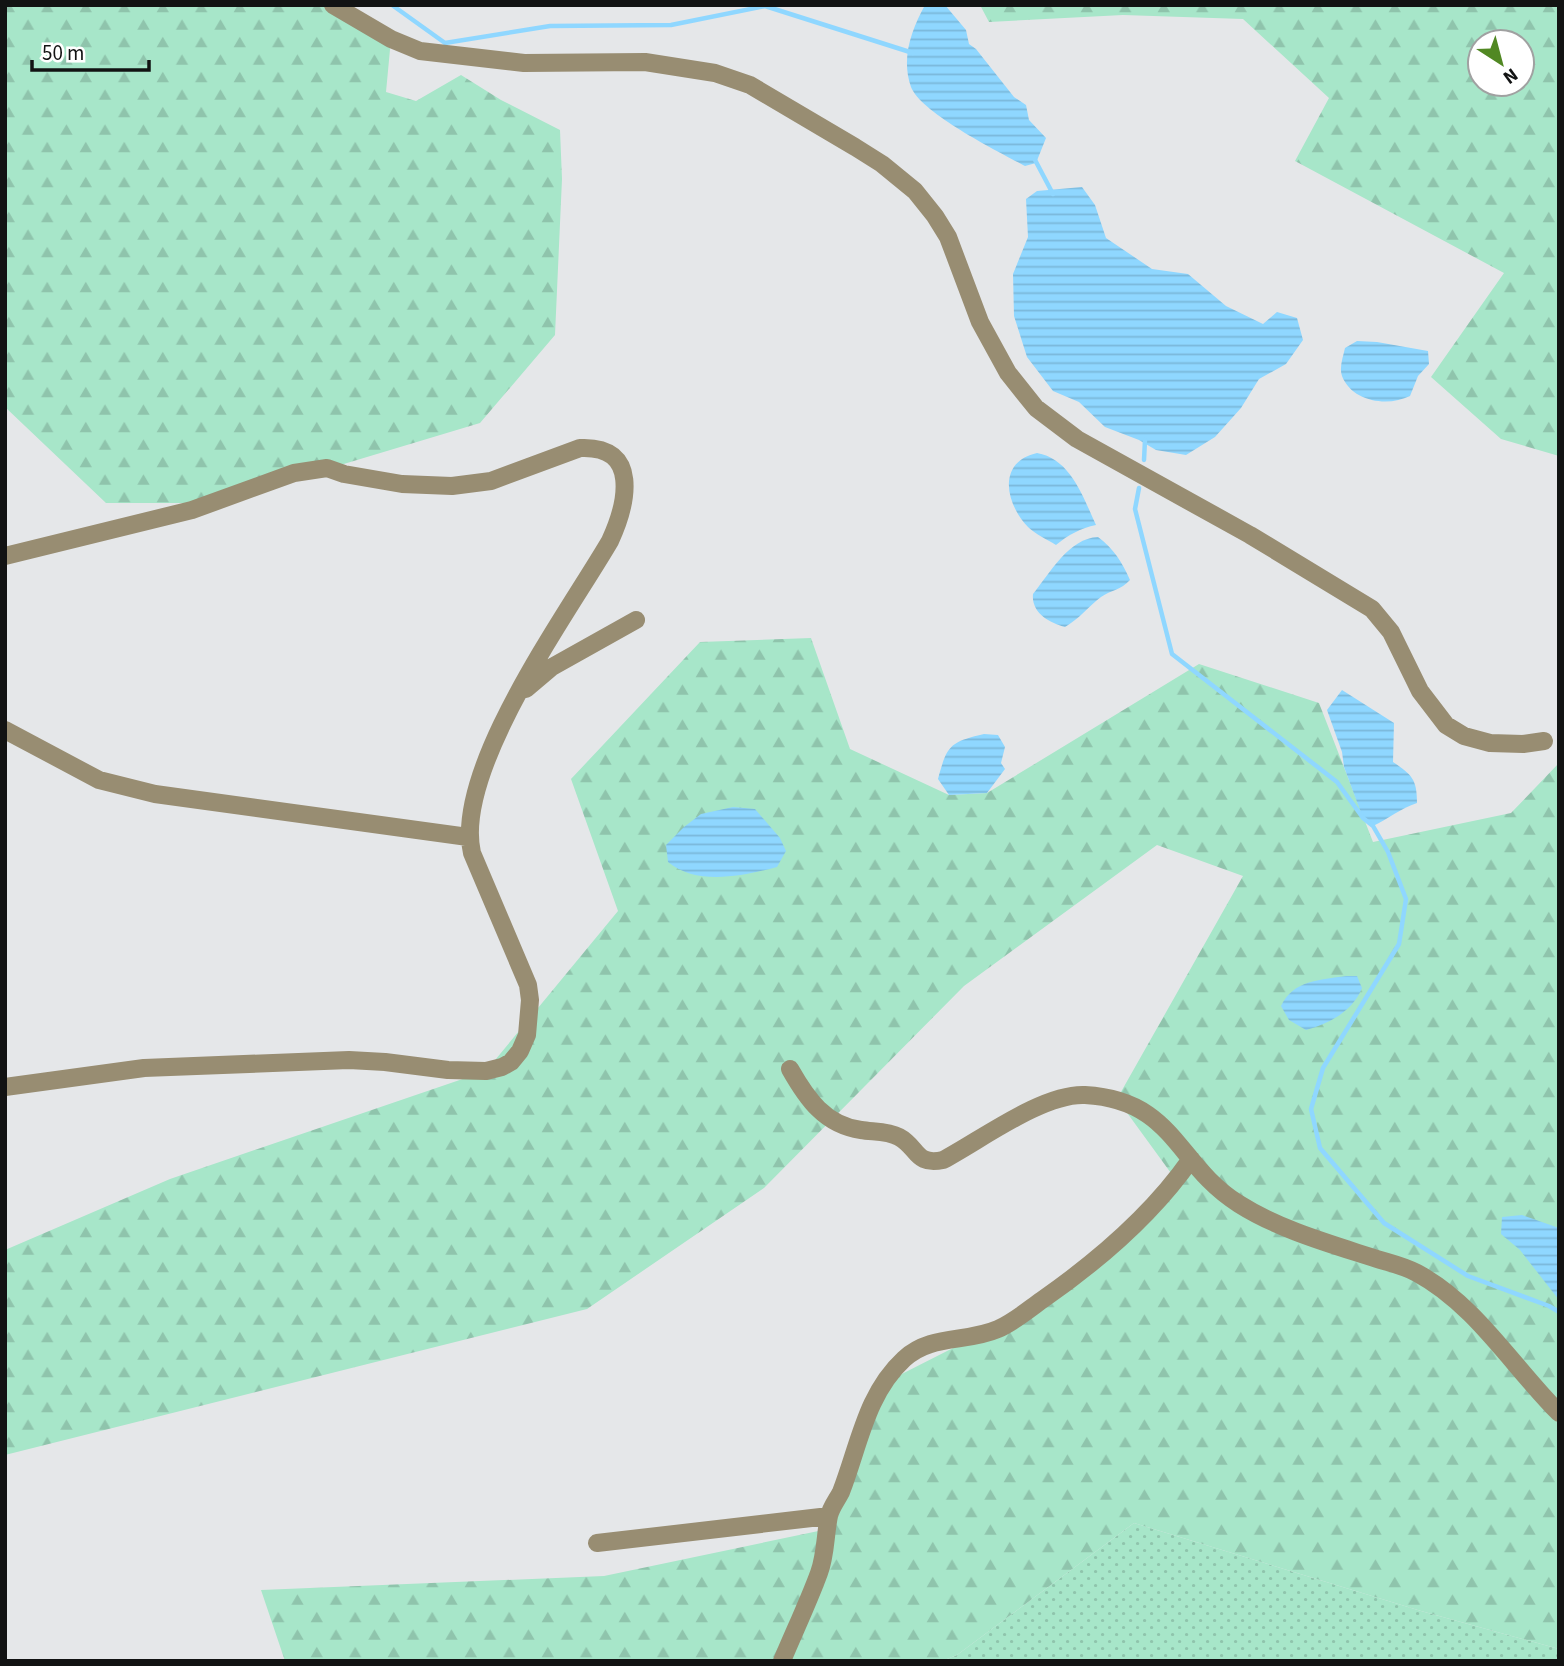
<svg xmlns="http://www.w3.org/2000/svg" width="1564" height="1666" viewBox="0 0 1564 1666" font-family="'Source Sans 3',sans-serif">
	<defs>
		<pattern id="grass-dots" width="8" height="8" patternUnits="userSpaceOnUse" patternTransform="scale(1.75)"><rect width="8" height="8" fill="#a7e6c9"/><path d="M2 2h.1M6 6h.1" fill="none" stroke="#8fc4ac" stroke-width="1.8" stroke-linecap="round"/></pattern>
		<pattern id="forest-firs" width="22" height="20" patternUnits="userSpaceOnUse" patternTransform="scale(1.75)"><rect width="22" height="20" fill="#a7e6c9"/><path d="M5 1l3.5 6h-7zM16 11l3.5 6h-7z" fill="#8fc4ac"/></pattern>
		<pattern id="water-rules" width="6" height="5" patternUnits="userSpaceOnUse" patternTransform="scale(1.75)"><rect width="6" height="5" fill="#8fd7ff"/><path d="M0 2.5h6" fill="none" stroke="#7ab8da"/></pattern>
	</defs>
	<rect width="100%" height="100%" fill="#e5e7e9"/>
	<path fill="url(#grass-dots)" d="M1134 1523 1421 1611 1559 1649V1661H942L957 1655Z"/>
	<path fill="url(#forest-firs)" fill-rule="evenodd" d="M5 5H333L391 39 386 92 416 101 461 75 501 100 560 130 562 179 555 335 480 423 214 503H106L5 407Z
		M980 5H1559V456L1501 439 1431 377 1504 273 1295 161 1329 98 1243 19 1123 15 989 22ZM1480 42H1522V84H1480Z
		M811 638 850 749 949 795 987 793 1199 664 1319 703 1373 842 1511 813 1559 763V1649L1421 1611 1134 1523 957 1655 942 1661H285L261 1590 604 1576 828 1529 886 1382 1028 1310 1176 1180 1117 1099 1243 876 1157 845 964 986 764 1188 587 1309 5 1455V1250L170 1179 486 1071 618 911 571 779 700 642Z"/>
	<path fill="url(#water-rules)" d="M925 5H945L966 30 969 44 976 49 1014 97 1026 105 1029 120 1046 138 1036 163 1025 166C999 152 921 113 911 87 901 58 911 31 925 5Z
		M1082 187 1095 205 1106 238 1152 269 1188 274 1226 306 1263 324 1277 312 1297 318 1303 340 1286 364 1259 379 1241 408 1215 437 1186 455 1156 450 1139 440 1105 427 1079 402 1053 391 1027 357 1014 316 1013 274 1028 237 1026 199 1037 191Z
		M1357 341 1377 342 1428 351 1429 364 1418 376 1410 396C1388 407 1352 402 1342 376 1339 368 1343 357 1345 348Z
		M1037 453C1071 459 1083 497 1096 525 1081 528 1068 535 1056 545 1048 540 1035 534 1028 527 1005 503 997 462 1037 453Z
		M1098 537C1114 549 1122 562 1130 580 1121 590 1111 590 1101 597 1088 607 1079 619 1065 627 1050 623 1031 613 1033 594 1050 573 1069 538 1098 537Z
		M1342 690 1394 723 1393 762C1412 775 1417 779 1417 803 1401 808 1388 819 1373 826L1363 818 1344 767 1342 752 1327 710Z
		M984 734 998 735 1005 747 1001 763 1005 769 987 793 949 795 938 779C947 745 950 742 984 734Z
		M733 807 755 809 780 838 786 851 777 867C744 876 696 886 668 862L666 845 684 827 701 814Z
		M1346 976H1357L1362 988C1353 1011 1329 1024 1306 1030L1289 1020 1281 1006C1293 980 1320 980 1346 976Z
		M1522 1215 1559 1228V1300L1520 1250 1501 1234 1502 1217Z"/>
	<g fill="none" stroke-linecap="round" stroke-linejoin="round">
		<path stroke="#8fd7ff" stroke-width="4.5" d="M392 5 445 43 550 26 671 25 765 6 913 53
			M1034 158 1053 194
			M1144 460 1145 440
			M1139 488 1135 509 1172 654 1337 782 1363 818 1373 826 1388 852 1406 899 1399 944 1323 1068 1311 1109 1320 1148 1384 1223 1468 1276 1549 1306 1559 1312"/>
		<path stroke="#988d72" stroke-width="18" d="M333 5 391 39 420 51 524 63 645 62 715 73 750 85 855 147 882 164 915 191 935 216 948 237 980 322 1008 373 1036 408 1077 439 1250 535 1372 609 1391 632 1420 691 1446 725 1464 736 1490 743 1523 744 1544 741
			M5 556 192 510 294 473 327 468 344 474 402 484 452 486 491 481 580 448C641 445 627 504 610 541 568 613 453 770 472 853L528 985 530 1000 527 1035 520 1051 511 1062 502 1067 486 1071 448 1070 385 1062 349 1060 144 1068 5 1087
			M526 689 552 667 636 620
			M5 730 99 780 155 794 468 837
			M790 1069C807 1099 825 1125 861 1130 873 1132 888 1131 899 1137 918 1147 915 1166 943 1160 981 1140 1043 1093 1085 1095 1175 1100 1176 1165 1239 1204 1280 1230 1331 1244 1377 1259 1390 1263 1404 1266 1417 1273 1475 1304 1513 1367 1559 1413
			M597 1543 829 1516
			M782 1661C794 1632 808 1603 819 1573 826 1554 825 1535 829 1516 831 1507 837 1500 841 1492 859 1446 866 1394 904 1359 931 1334 966 1343 998 1329 1014 1322 1028 1310 1042 1300 1098 1261 1152 1215 1191 1159"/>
	</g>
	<rect width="1564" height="1666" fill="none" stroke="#121313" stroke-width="14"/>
	<g transform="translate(1501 63) rotate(144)"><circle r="33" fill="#ffffff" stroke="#a0a1a1" stroke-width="2"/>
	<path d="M0-5L12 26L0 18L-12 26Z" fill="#518823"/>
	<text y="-10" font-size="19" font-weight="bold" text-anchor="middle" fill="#121313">N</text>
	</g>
	<path d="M32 60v10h117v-10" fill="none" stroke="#121313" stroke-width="3.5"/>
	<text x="42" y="60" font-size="21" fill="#121313" stroke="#ffffff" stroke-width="5" paint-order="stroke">50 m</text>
</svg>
